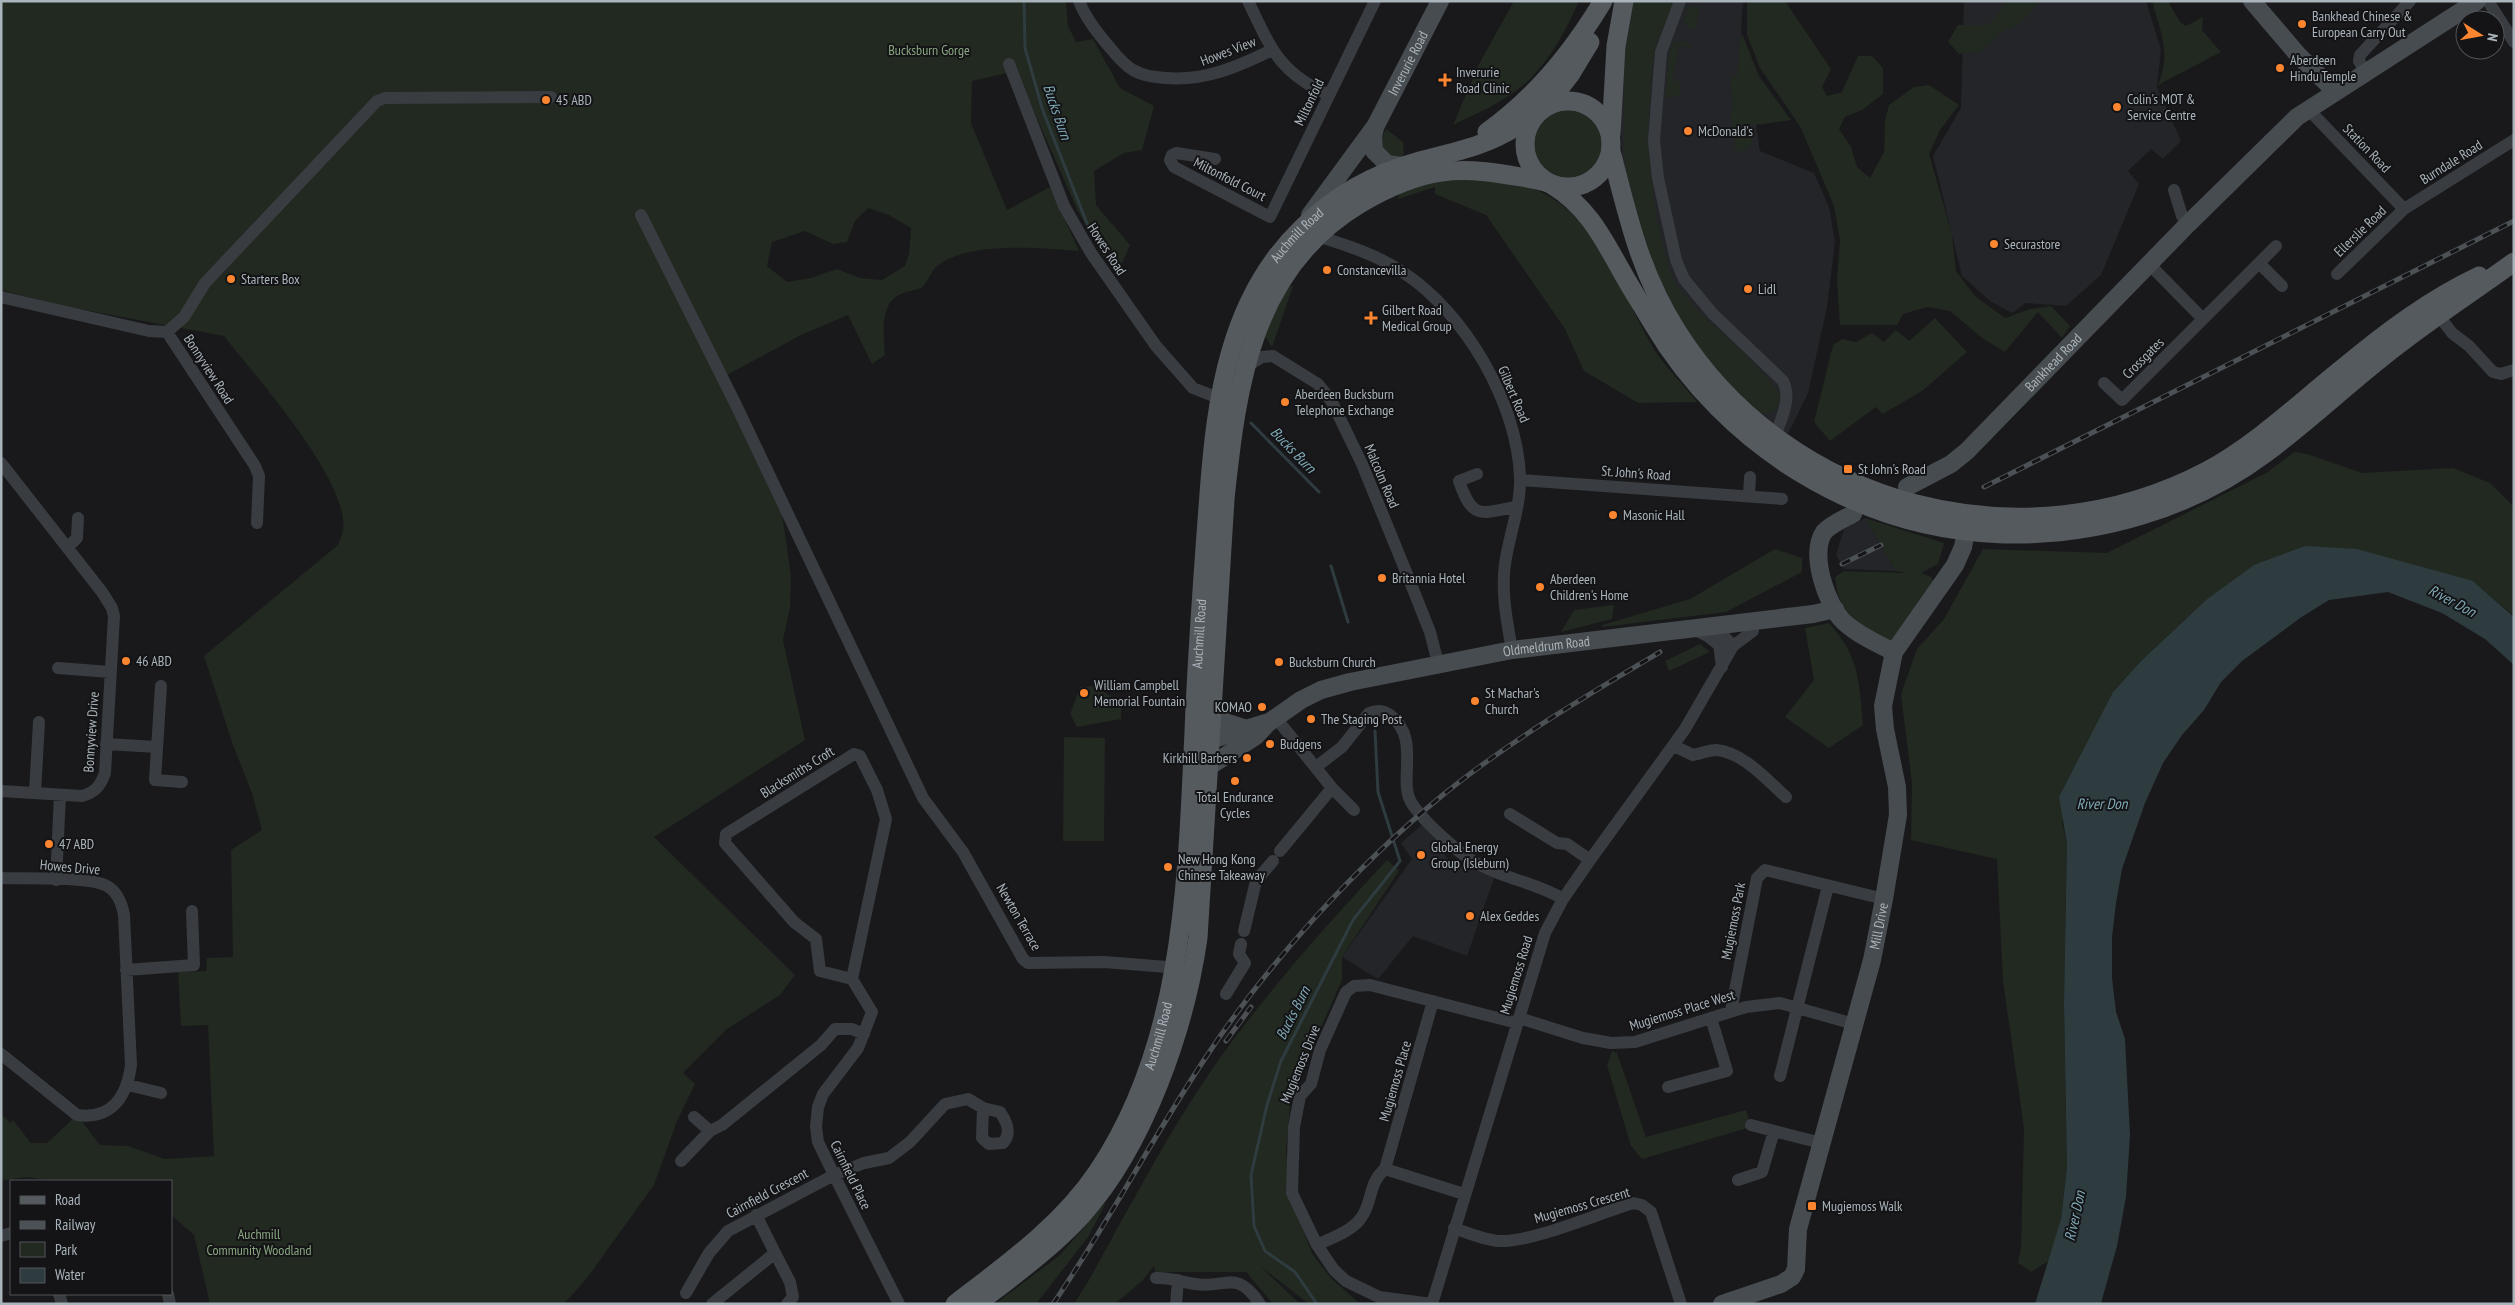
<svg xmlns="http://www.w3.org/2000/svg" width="2515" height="1305" viewBox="0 0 2515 1305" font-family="'PT Sans Narrow',sans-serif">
	<rect width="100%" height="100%" fill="#19191b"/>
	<path fill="#242528" d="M1631 1H1743L1741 31 1760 151 1814 173 1829 207 1835 242 1827 307 1808 393 1786 438 1732 394 1647 266 1622 158 1620 105 1623 24Z
		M1964 1H2146L2161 50 2157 87 2181 141 2163 159 2151 149 2128 171 2139 184 2101 275 2066 306 2026 303 2012 313 1990 301 1962 276 1933 156 1961 108Z
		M1865 518 1881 545 1896 571 1844 569 1836 555 1844 529Z
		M1423 824 1446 848 1445 856 1455 864 1468 867 1494 878 1467 956 1413 936 1378 979 1342 957 1412 859 1401 843Z"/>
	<path fill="#212920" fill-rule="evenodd" d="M1 1H1066L1068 26 1076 42 1093 39 1120 88 1154 106 1142 150 1124 153 1094 171 1096 205 1130 245 1122 263 1103 256 1078 211 1016 71 972 81 971 123 1007 210 1050 187 1079 251C1041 248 968 241 937 266 930 272 928 283 921 288 914 291 905 291 899 295 879 305 884 337 885 355L872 364 848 315 801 335 718 380 781 506 791 576 790 608 783 640 805 740 654 837 795 975 780 995 727 1029 683 1073 695 1084 677 1121 654 1185 587 1278 564 1304H210L194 1235 171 1215V1181H57L26 1177 1 1181V1119L4 1116 10 1123 13 1120 31 1143H47L77 1115 100 1145 128 1146 165 1159 214 1156 208 1025 181 1026 178 972 206 971 207 958 233 957 231 850 262 830 252 793 233 745 204 656 338 545C339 541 342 535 343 531 350 481 255 376 224 336L63 306 1 290ZM868 208 889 215 911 228 909 254 905 266 882 280 860 278 837 269 811 278 787 282 767 266 772 242 805 231 833 244 847 242 855 221Z
		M1514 1H1579C1567 28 1553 55 1532 77 1511 99 1480 112 1453 125L1479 64Z
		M1632 1H1675L1655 46 1652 68 1647 140 1657 222 1670 272 1677 286 1700 313 1746 355 1776 388C1786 403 1773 419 1756 413L1703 357 1660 288 1628 186 1624 151V34Z
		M1747 1H1785L1831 69 1822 87 1827 96 1842 92 1858 56H1872L1883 68V94L1862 110 1845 117 1839 129 1851 147 1857 167 1870 178 1884 152 1885 121 1889 105 1914 87 1929 85 1959 105 1940 130 1929 154 1952 234 1956 271 1975 296 2005 318 2030 309 2051 306 2070 326 2062 338 2038 312 2005 352 1982 338 1950 311 1927 307 1903 314 1897 325H1840L1837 280 1840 240 1834 206 1801 128 1760 68 1747 35Z
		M2005 1H2039L2022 22 2000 33 1980 52 1959 54 1948 42 1958 25C1987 24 1991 32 2005 1Z
		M2152 1H2173L2169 3 2180 22 2186 26 2203 17 2202 30 2221 52 2158 85C2171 53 2161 33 2152 1Z
		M1688 7H1699L1696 30 1690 29 1684 20Z
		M1743 36 1759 76 1791 120 1750 126 1752 143 1747 150 1736 152 1730 111 1734 110 1730 76 1737 77 1740 37Z
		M1679 41 1688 42 1692 48 1679 46 1672 80 1680 82V95L1667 98 1665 95 1670 52 1674 42Z
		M1532 143a36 36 0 1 1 72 0a36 36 0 1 1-72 0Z
		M1386 129 1403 142 1404 153 1401 159H1389L1379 143Z
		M1462 175C1482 178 1503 179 1522 185 1596 205 1619 291 1654 349 1666 368 1683 384 1697 402L1638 403 1584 371 1565 329 1486 215 1435 194V187L1398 199 1400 190Z
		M1288 286H1293L1272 347 1265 337 1264 328Z
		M1935 318 1967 352 1922 391 1883 414 1876 407 1830 441 1814 422 1833 345 1842 339 1856 342 1872 333 1884 342 1896 330 1909 341Z
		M2294 452 2307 454 2362 473 2453 468 2490 483 2514 507V616L2473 581 2206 600 2141 661 2113 692 2092 736 2062 822 2067 844 2064 1002 2067 1167 2061 1219 2050 1260 2031 1272 2018 1263 2021 1247 2024 1128 2003 981 1997 859 1911 840 1912 784 1901 694 1917 649 1944 619 1983 549 2107 553 2268 472Z
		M1865 518 1944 543 1938 564 1921 573 1931 577 1936 586 1899 647 1846 617 1837 591 1835 577 1844 571 1907 573 1896 571Z
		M1775 549 1802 558V572L1726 612 1602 627V625L1690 599Z
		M1614 605 1612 619 1561 632 1574 610Z
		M1829 623C1860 657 1859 682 1863 725L1829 748 1785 717 1814 680 1805 628Z
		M1700 644 1710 652 1669 671 1665 661Z
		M1096 686 1121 704V719L1077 727 1070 714 1080 687Z
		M1064 737 1105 738 1104 841H1063Z
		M1387 860 1399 871 1342 957V980L1291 1095 1286 1152 1294 1207 1313 1255 1331 1278 1360 1304H1309L1260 1266 1300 1304H1273L1246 1272H1155L1154 1266 1142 1281 1115 1304H1074L1089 1280C1137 1194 1182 1105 1243 1027 1287 969 1337 914 1387 860Z
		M1612 1051 1617 1053 1646 1137 1746 1110 1751 1127 1642 1159 1631 1146 1607 1065Z
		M1107 1201 1088 1237 1036 1304H995L1060 1255Z"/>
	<path fill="#2e3c40" d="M2305 546 2357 549 2473 581 2514 617V665L2485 639 2442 613 2388 592 2329 600 2300 618 2242 661 2221 682 2204 710 2182 735 2163 763 2145 803 2122 869 2116 903 2112 937V978L2116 1012 2125 1039 2130 1135 2126 1197 2117 1246 2103 1296 2101 1304H2035L2061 1219 2067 1167 2064 1002 2067 844 2059 797 2113 692 2141 661 2206 600 2254 565Z"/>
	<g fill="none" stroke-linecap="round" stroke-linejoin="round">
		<path stroke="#2e3c40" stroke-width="3" d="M1024 1 1025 48 1043 111 1088 226
			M1251 423 1319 492
			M1331 566 1348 622
			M1317 1304 1295 1272 1265 1251 1254 1226 1251 1175 1267 1105 1281 1061 1353 920 1400 861 1378 792 1375 731"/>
		<path stroke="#393c40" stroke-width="12" d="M1079 1C1085 17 1095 30 1106 43 1114 52 1122 64 1133 70 1143 76 1155 77 1166 78 1206 81 1237 67 1272 50
			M1248 1C1271 48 1278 72 1329 95
			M1680 1 1661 52 1654 141 1658 178 1676 260 1684 279 1713 314 1783 381C1792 399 1781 418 1775 437
			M2488 1 2514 42
			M1009 64 1064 206 1091 253 1156 346 1193 388 1226 401
			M2366 72 2359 61 2360 55 2410 1
			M2308 109 2404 209
			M1215 159 1176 153 1172 155 1170 160 1174 167 1270 217 1375 1
			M2174 190 2182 216 2188 224
			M641 215 736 405 923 798 963 852 1023 959 1028 963 1104 962 1180 968
			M1317 236C1346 245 1378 255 1404 273 1465 313 1518 404 1520 478 1521 506 1509 535 1505 564 1501 592 1507 622 1512 650
			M2259 263 2282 286
			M2149 264 2203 319
			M2337 274 2404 209 2514 140
			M1 297 149 331 167 332 255 466 259 476 257 523
			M2434 309 2452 333 2469 346 2493 372 2501 374 2514 370
			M167 332 184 317 205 283 377 101 385 98 551 97
			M1246 367 1262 357 1273 356 1318 384 1332 402 1362 464 1409 579 1430 632 1438 663
			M2104 383 2122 400 2276 246
			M1 463 102 592 112 608 114 616 105 773C100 787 95 792 82 796L1 791
			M1477 474 1459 481C1473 521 1480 513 1516 507
			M1521 480 1782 499
			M1749 496 1750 477
			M68 547 77 538 78 518
			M1691 628 1709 637 1719 645 1722 667
			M1721 633 1733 646
			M58 668 110 672
			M161 686 155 780 182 782
			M1276 718 1332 788 1354 810
			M106 744 157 747
			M1674 746 1693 755C1700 754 1708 750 1716 750 1743 752 1767 780 1786 797
			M1316 767 1342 747 1369 713C1376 710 1383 710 1390 715 1421 738 1398 780 1411 802 1421 819 1460 855 1478 864 1505 879 1537 883 1563 899
			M35 793 39 722
			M1510 814 1557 843 1567 844 1590 860
			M1280 851 1332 788
			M1 878C25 879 88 876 107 886 118 892 122 904 124 915L131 1065C127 1096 112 1120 77 1115L1 1054
			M56 880 60 795
			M1244 931 1256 881 1273 861
			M126 970 194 965 192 911
			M852 979 886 819 877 790 860 756 854 754 726 834 725 843 794 922 816 939 820 971 852 979 872 1012 858 1048 823 1094 818 1107 816 1127 818 1142 834 1175 899 1304
			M1226 994 1245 963 1239 954 1241 944
			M1731 1011 1757 878 1765 870 1884 899
			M1519 1018 1583 1038 1611 1043 1635 1042 1746 1007 1780 1003 1854 1024
			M1780 1076 1828 886
			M128 1085 161 1093
			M1668 1087 1727 1071 1711 1018
			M983 1108 1000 1112C1007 1122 1012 1133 1003 1143L989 1144 982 1138Z
			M694 1117 710 1131
			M1751 1125 1821 1143
			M681 1161 710 1131 722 1125 821 1045 835 1029H852L864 1034
			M1385 1169 1464 1194
			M1738 1180 1762 1172 1774 1131
			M756 1215 775 1253
			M1454 1228C1468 1233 1484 1240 1499 1241 1530 1243 1600 1213 1633 1203L1642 1205 1651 1212 1681 1304
			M1 1236 11 1233
			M1317 1245C1331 1238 1351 1232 1361 1218 1373 1202 1368 1183 1385 1169L1433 1001
			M1156 1278C1169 1277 1182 1282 1195 1284 1226 1289 1236 1268 1260 1304
			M686 1293 709 1253 728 1231 834 1175 864 1163 889 1158 910 1142 945 1104 968 1099 983 1108
			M59 1294 62 1304
			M168 1294 170 1304
			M712 1304 775 1253 790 1282 793 1297 787 1304
			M1176 1304 1178 1280
			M1432 1304 1545 933 1563 899 1590 860 1685 729 1733 646 1753 631
			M1432 1304 1379 1297 1346 1281 1334 1270 1317 1245 1292 1193 1294 1127 1300 1096 1311 1084 1320 1050 1346 992 1354 986 1370 985 1517 1023"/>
		<g stroke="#474c50" stroke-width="18">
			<path d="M2252 1 2299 56 2335 91"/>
			<path d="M1375 128 1373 136 1374 151 1387 164 1401 166"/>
			<path id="s1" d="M1310 215 1376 125 1440 1"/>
			<path id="s2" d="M1907 487 1951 464 1967 451 2188 224 2297 117 2477 1"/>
			<path d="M1853 514C1844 519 1831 524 1824 532 1809 554 1827 606 1844 622 1858 635 1878 644 1894 652"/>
			<path d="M1213 710 1225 722 1247 729"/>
			<path d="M1201 751 1211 740 1265 723"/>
			<path id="s3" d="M1210 766 1256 736 1268 723 1301 700 1321 690 1350 682 1512 650 1813 614 1835 609"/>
			<path id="s4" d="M1722 1304 1781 1284 1792 1277 1796 1269 1798 1229 1872 960 1884 899 1898 815 1897 787 1885 729 1883 706 1894 652 1955 565 1963 547 1969 516"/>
		</g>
		<g stroke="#555a5f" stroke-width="19">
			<circle cx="1568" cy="144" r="43"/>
			<path d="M1545 107 1570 75 1590 42"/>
			<path d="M1487 132C1535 98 1573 51 1603 1"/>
			<path d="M1611 134 1616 46 1624 1"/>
			<path d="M1611 151C1628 217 1640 273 1677 331 1789 508 2023 568 2207 471 2258 443 2298 404 2343 368 2385 333 2430 299 2479 276"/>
			<path id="s5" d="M955 1304C1007 1264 1061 1226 1098 1171 1184 1043 1187 881 1194 732 1197 653 1203 573 1209 494 1216 399 1229 298 1302 228 1335 195 1376 173 1420 161 1441 155 1463 151 1483 143 1501 137 1517 126 1534 117"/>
			<path d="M977 1304C1013 1276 1051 1249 1082 1215 1144 1146 1185 1029 1198 938L1225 499C1237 384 1252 268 1361 203 1385 189 1413 176 1441 172 1472 168 1498 173 1527 178 1536 180 1544 180 1552 185 1587 206 1603 238 1622 272 1632 290 1643 307 1653 324 1726 447 1860 530 2004 534 2097 536 2191 509 2266 453 2310 420 2350 382 2394 348 2432 318 2474 291 2514 262"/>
		</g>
		<defs>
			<path id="rail" d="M1984 487 2514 221
				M1842 564 1881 545
				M1226 1041 1251 1007
				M1053 1304C1107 1225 1151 1140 1204 1060 1266 965 1356 866 1444 794 1511 740 1586 696 1660 652"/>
		</defs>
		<use href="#rail" stroke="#4c5155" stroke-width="5"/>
		<use href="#rail" stroke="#141416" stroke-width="3" stroke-dasharray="9" stroke-linecap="butt"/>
	</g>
	<g fill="#fc8530" stroke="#141416" stroke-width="2">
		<circle cx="2302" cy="24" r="5"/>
		<circle cx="2280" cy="68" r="5"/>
		<path d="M1442.5 72.5h5v5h5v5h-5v5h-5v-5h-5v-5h5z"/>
		<circle cx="546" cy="100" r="5"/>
		<circle cx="2117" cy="107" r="5"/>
		<circle cx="1688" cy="131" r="5"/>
		<circle cx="1994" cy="244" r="5"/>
		<circle cx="1327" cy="270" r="5"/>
		<circle cx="231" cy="279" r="5"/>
		<circle cx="1748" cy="289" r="5"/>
		<path d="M1368.5 310.5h5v5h5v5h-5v5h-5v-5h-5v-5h5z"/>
		<circle cx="1285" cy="402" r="5"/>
		<rect x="1843" y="464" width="10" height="10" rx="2.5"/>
		<circle cx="1613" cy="515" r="5"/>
		<circle cx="1382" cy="578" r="5"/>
		<circle cx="1540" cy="587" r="5"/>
		<circle cx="126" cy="661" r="5"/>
		<circle cx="1279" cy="662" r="5"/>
		<circle cx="1084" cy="693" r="5"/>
		<circle cx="1475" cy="701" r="5"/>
		<circle cx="1262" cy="707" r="5"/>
		<circle cx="1311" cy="719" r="5"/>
		<circle cx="1270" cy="744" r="5"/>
		<circle cx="1247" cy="758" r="5"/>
		<circle cx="1235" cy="781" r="5"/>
		<circle cx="49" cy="844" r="5"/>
		<circle cx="1421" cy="855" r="5"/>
		<circle cx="1168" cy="867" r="5"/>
		<circle cx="1470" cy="916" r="5"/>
		<rect x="1807" y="1201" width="10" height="10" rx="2.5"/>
	</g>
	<g text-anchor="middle" stroke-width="4" stroke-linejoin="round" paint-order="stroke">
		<g font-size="14" fill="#aab4bb" stroke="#141416" text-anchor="start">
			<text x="2312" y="21">Bankhead Chinese &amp;<tspan x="2312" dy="16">European Carry Out</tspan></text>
			<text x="2290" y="65">Aberdeen<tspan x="2290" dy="16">Hindu Temple</tspan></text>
			<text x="1456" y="77">Inverurie<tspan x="1456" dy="16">Road Clinic</tspan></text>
			<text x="2127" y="104">Colin's MOT &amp;<tspan x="2127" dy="16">Service Centre</tspan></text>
			<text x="556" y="105">45 ABD</text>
			<text x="1698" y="136">McDonald's</text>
			<text x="2004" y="249">Securastore</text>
			<text x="1337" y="275">Constancevilla</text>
			<text x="241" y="284">Starters Box</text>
			<text x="1758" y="294">Lidl</text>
			<text x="1382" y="315">Gilbert Road<tspan x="1382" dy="16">Medical Group</tspan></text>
			<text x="1295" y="399">Aberdeen Bucksburn<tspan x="1295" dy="16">Telephone Exchange</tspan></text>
			<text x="1858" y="474">St John's Road</text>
			<text x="1623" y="520">Masonic Hall</text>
			<text x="1392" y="583">Britannia Hotel</text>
			<text x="1550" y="584">Aberdeen<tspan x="1550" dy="16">Children's Home</tspan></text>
			<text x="136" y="666">46 ABD</text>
			<text x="1289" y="667">Bucksburn Church</text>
			<text x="1094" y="690">William Campbell<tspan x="1094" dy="16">Memorial Fountain</tspan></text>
			<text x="1485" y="698">St Machar's<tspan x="1485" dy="16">Church</tspan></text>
			<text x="1252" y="712" text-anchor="end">KOMAO</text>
			<text x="1321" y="724">The Staging Post</text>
			<text x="1280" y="749">Budgens</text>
			<text x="1237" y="763" text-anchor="end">Kirkhill Barbers</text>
			<text x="1235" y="802" text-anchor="middle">Total Endurance<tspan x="1235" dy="16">Cycles</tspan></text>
			<text x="59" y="849">47 ABD</text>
			<text x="1431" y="852">Global Energy<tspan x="1431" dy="16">Group (Isleburn)</tspan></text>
			<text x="1178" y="864">New Hong Kong<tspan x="1178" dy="16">Chinese Takeaway</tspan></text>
			<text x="1480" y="921">Alex Geddes</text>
			<text x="1822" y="1211">Mugiemoss Walk</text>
		</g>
		<g font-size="14" fill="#88a781" stroke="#141416">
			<text x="929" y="55">Bucksburn Gorge</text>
			<text x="259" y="1239">Auchmill<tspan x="259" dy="16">Community Woodland</tspan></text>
		</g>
		<g font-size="14" fill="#aab4bb" stroke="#141416">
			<text transform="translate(1228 51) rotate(-21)" y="5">Howes View</text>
			<text dy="5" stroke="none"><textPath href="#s1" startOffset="181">Inverurie Road</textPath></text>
			<text transform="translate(1309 102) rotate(-64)" y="5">Miltonfold</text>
			<text transform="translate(2367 148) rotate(46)" y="5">Station Road</text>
			<text transform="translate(2451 162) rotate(-32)" y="5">Burndale Road</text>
			<text transform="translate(1230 179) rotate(27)" y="5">Miltonfold Court</text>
			<text transform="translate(2360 231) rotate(-44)" y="5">Ellerslie Road</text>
			<text dy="5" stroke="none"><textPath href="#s5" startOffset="1170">Auchmill Road</textPath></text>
			<text transform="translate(1107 249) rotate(57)" y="5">Howes Road</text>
			<text transform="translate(2143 358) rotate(-45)" y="5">Crossgates</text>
			<text dy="5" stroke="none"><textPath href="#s2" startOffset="194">Bankhead Road</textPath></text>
			<text transform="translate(209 369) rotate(57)" y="5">Bonnyview Road</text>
			<text transform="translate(1514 394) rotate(67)" y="5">Gilbert Road</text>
			<text transform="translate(1636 473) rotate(4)" y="5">St. John's Road</text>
			<text transform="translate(1382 476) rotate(67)" y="5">Malcolm Road</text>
			<text dy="5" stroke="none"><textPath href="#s5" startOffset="750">Auchmill Road</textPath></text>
			<text dy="5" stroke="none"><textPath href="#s3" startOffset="365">Oldmeldrum Road</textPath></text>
			<text transform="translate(91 732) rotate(-86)" y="5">Bonnyview Drive</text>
			<text transform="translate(797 772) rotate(-32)" y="5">Blacksmiths Croft</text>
			<text transform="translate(70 867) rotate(5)" y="5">Howes Drive</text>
			<text transform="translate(1019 917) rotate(60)" y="5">Newton Terrace</text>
			<text transform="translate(1733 921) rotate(-79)" y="5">Mugiemoss Park</text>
			<text dy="5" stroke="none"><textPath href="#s4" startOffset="438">Mill Drive</textPath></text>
			<text transform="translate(1516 975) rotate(-73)" y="5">Mugiemoss Road</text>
			<text transform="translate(1682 1010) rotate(-17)" y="5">Mugiemoss Place West</text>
			<text dy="5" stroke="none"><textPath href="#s5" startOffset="345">Auchmill Road</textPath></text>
			<text transform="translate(1300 1064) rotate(-68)" y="5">Mugiemoss Drive</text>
			<text transform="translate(1395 1081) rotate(-74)" y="5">Mugiemoss Place</text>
			<text transform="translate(851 1175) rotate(64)" y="5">Cairnfield Place</text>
			<text transform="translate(767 1193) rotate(-28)" y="5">Cairnfield Crescent</text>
			<text transform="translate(1582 1205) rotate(-16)" y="5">Mugiemoss Crescent</text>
		</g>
		<g font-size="15" font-style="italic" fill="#80abb8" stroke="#141416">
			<text transform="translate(1057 112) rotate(71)" y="5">Bucks Burn</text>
			<text transform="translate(1293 450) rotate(46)" y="5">Bucks Burn</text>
			<text transform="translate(2452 601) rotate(28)" y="5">River Don</text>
			<text x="2102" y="809">River Don</text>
			<text transform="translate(1293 1013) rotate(-63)" y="5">Bucks Burn</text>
			<text transform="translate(2075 1216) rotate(-78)" y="5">River Don</text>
		</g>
	</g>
	<rect width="2515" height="1305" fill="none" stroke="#aab4bb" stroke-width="5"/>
	<rect x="10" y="1180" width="162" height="115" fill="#141416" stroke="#505458"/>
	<rect x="20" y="1196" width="25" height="8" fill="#555a5f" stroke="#505458"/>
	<text x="55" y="1205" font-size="15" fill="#aab4bb">Road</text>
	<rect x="20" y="1221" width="25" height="8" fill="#4c5155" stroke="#505458"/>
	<text x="55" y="1230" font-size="15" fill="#aab4bb">Railway</text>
	<rect x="20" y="1242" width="25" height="15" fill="#212920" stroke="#505458"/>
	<text x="55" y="1255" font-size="15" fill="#aab4bb">Park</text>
	<rect x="20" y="1268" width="25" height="15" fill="#2e3c40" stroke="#505458"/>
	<text x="55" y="1280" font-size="15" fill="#aab4bb">Water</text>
	<g transform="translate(2480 35) rotate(101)"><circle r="24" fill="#141416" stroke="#505458"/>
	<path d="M0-4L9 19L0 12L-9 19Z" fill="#fc8530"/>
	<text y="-8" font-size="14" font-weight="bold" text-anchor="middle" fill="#aab4bb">N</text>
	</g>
</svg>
